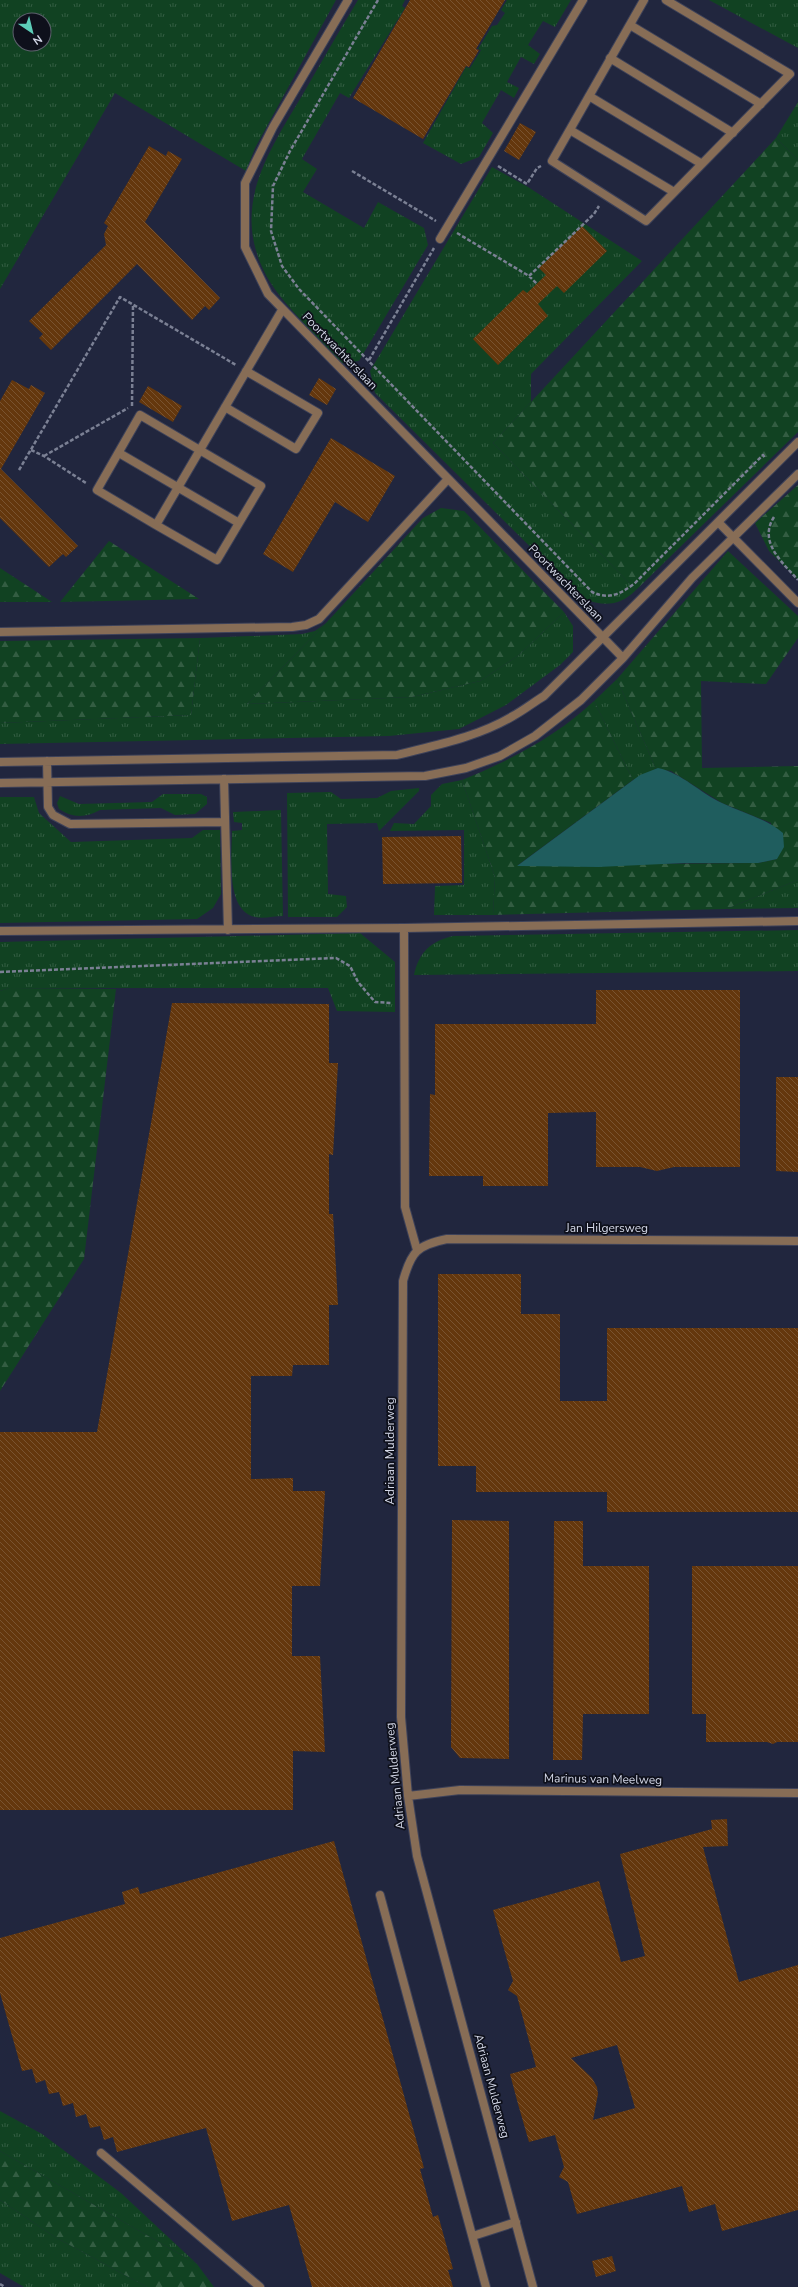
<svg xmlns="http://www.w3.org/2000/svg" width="798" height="2287" viewBox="0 0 798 2287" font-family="'Nunito Sans',sans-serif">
	<defs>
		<pattern id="grass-tufts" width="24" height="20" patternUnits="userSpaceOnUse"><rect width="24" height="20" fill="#114222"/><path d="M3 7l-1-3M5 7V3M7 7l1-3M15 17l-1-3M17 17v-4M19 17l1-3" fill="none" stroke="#335d42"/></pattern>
		<pattern id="forest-firs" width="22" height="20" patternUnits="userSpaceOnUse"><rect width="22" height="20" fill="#114222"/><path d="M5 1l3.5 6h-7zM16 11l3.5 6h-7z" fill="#335d42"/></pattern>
		<pattern id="building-back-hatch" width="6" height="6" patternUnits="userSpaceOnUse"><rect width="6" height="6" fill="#64370d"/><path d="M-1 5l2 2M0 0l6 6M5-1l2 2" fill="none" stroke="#795330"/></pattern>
	</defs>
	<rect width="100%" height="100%" fill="#21263e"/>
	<path fill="url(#grass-tufts)" fill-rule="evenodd" d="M0 0H336L255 148 246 171 115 93 0 289ZM20 20H44V44H20Z
		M358 0H405L402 6 405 8 349 98 340 93 302 159 317 169 303 192 364 228 378 202 424 228 428 245 359 361 342 363C319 337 278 301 264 271 231 204 270 150 303 94 321 63 339 31 358 0Z
		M507 0H571L555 27 543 21 528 45 540 54 534 64 521 57 507 82 519 88 514 98 501 90 482 123 493 133 479 157 461 164 423 143 466 67 470 68 481 50 478 49 492 26 497 25 505 13 501 10Z
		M709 0H798V48Z
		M798 102V160L776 138Z
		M492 167 528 187 642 261 531 374V402L493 443 636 590C619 607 604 606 583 599L375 393 370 371Z
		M564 612 573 626V652L560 665 506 705 459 729 389 736 0 744V723L191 715 200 638 302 634 315 631 326 623 247 704 412 697 480 681 519 655Z
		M617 679 656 769 633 780 594 701Z
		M462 780 495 877 493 915H434L435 886 464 885V830L390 831 394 823 414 824 431 806V795L442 784Z
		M419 788V791L379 831 377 823 327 824 328 894 346 896 347 907 337 917H288L287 793 331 792 341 799 377 798 391 791Z
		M163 794H201L207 797V804L195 814 175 815 161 808 100 810C86 818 72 818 59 809L57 803 60 796 79 804 152 802Z
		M0 797H34L39 813 71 842 192 838 203 830H220L221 894 213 908 197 919 0 923Z
		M281 810 283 916C275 916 263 919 255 917 225 911 232 854 232 831L242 830V823L234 822 233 812Z
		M798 880V908L726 909Z
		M798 930V971L414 975C419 952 431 941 453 936Z
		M360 933 395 962V1012L337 1011 328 988H9L0 991V942Z
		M0 2111 42 2134 121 2193 197 2264 0 2151Z
		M0 2200 55 2237 147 2287H24L0 2273Z"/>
	<path fill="url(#forest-firs)" d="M776 138 798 160V432L636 590 493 443Z
		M798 485V580L769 551 755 523Z
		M441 508 464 511 564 612 519 655 480 681 412 697 247 704 326 623 423 518Z
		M109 541 199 599 60 602Z
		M728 551 798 616V638L766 684 701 681 702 768 798 766V880L726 909 493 915 495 877 462 780C509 761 557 736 594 701L633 780 518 865 758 863 777 859 771 823 722 803 671 771 656 769 617 679Z
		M0 568 52 602H0Z
		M200 638 191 715 0 723V641Z
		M9 988 116 989 84 1259 0 1391V991Z
		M0 2151 197 2264 214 2287H147L55 2237 0 2200Z"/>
	<path fill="#1f5d5e" d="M658 768C682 773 700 793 722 803 743 813 765 818 783 833L784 847 777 859 758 863H685L598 867 517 866 640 775Z"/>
	<path fill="url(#building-back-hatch)" fill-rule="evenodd" d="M410 0H505L476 49 479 50 469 67 466 66 423 139 353 98Z
		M520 123 536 132 519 160 504 151Z
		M149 146 166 156 168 151 182 159 145 222 220 298 209 310 205 306 192 320 137 264 51 350 39 338 43 334 29 321 106 245 104 234 108 226 104 223Z
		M582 226 607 251 564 293 557 286 538 304 548 316 498 365 473 339 523 290 527 293 546 275 539 268Z
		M319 378 336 389 327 405 309 395Z
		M12 380 29 389 31 385 45 393 1 469 78 546 66 557 63 554 49 567 0 518V401Z
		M148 386 182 406 173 422 139 402Z
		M331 438 395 476 368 522 335 502 293 572 263 554Z
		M461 836 462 883 383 884 382 837Z
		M596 990H740V1167H674L657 1171 640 1167H596V1112L548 1113V1186H483V1176H429L430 1094 435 1095V1024H596Z
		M172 1003 329 1004V1063H338L333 1155 329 1154V1214H333L338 1305H329V1365H293L292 1376H251V1479L293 1478V1491H325L320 1586H292V1656H320L325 1752 293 1751V1810H0V1432H97Z
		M776 1077H798V1172L776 1171Z
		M438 1274H521V1314H560V1401H607V1328H798V1512H607V1492H476V1466H438Z
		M452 1520 509 1521V1759L460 1758 451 1747Z
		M554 1521H583V1566H649V1714H583L582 1760H553Z
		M692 1566H798V1742H777L773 1744 767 1742H706V1714H692Z
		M727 1819 728 1846 703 1847 739 1982 798 1965V2210L722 2231 715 2204 689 2212 682 2186 577 2214 568 2182 559 2177 564 2167 555 2135 529 2142 518 2104 510 2074 536 2067 517 1996 508 1990 513 1981 493 1910 599 1881 621 1962 645 1956 620 1854 712 1829 711 1820ZM617 2045 635 2108 593 2120 598 2094 597 2087 592 2078 571 2058Z
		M334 1841 424 2168 420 2169 433 2217 438 2215 453 2269 448 2270 453 2287H312L289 2205 232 2221 206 2128 117 2152 113 2137 104 2140 100 2126 90 2128 86 2114 76 2117 73 2103 63 2106 59 2092 49 2094 45 2080 36 2083 32 2069 22 2071 0 1993V1938L125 1904 122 1892 138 1887 140 1894Z
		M612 2256 616 2271 596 2277 592 2261Z"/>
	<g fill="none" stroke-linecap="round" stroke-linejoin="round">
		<defs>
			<path id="lane" d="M348 0 273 127 245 183V247L268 294 623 658
				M644 0 552 161 646 221 790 74 666 0
				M630 25 761 104
				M610 58 733 133
				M589 96 702 164
				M570 130 674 192
				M440 239 583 0
				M225 407 296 449 318 413 246 371
				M119 453 239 523 217 560 156 525
				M718 522 798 603
				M239 523 261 486 140 415 97 490 156 525C198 453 240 381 282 310
				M0 632 292 627 306 625 319 619 448 479
				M47 761 48 807 53 815 70 824 224 822
				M0 762 397 755C436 745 478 737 513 716 524 710 534 702 544 696L798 442
				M224 779 228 930
				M0 783 425 776 466 768 500 756 535 736 581 700 623 658 692 578 798 474
				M404 928 405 1207 417 1250
				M0 931 404 928 798 921
				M380 1895 486 2287
				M101 2153 260 2287
				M473 2236 516 2222"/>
			<path id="street" d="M408 1796 460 1790 798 1793
				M533 2287 417 1856 408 1796 401 1717 403 1281C411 1252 417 1245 447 1239L798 1241"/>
		</defs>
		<use href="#lane" stroke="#3e4259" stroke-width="10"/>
		<use href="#street" stroke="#3e4259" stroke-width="10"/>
		<path stroke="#7b8094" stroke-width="2.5" stroke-dasharray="4 2" stroke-linecap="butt" d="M378 0 290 151 273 186 271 231 282 266 299 289 592 592C609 600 620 594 634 584L763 455 765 458
			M498 166 527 184 537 168 541 166
			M352 171 436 221
			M457 233 529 276 537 284
			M529 276 594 214 599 206
			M369 360 434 248
			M132 406 133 305
			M31 450 44 456 86 483
			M44 456 128 408
			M19 470 120 297 236 365
			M774 517C758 542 782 562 798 580
			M0 972 336 958 350 966 358 982 375 1002 392 1003
			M0 2284 5 2287"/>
		<use href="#lane" stroke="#876d56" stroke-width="8"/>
		<use href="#street" stroke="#876d56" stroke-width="8"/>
	</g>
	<g text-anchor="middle" stroke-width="3.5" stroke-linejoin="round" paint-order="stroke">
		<g font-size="12" fill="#d4d8e8" stroke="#0e101b">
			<text transform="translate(340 351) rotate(46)" y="4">Poortwachterslaan</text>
			<text transform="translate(566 583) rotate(46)" y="4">Poortwachterslaan</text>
			<text x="607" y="1232">Jan Hilgersweg</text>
			<text transform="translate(390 1451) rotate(-90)" y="4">Adriaan Mulderweg</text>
			<text transform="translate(395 1776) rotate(-96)" y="4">Adriaan Mulderweg</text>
			<text transform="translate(603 1779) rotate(1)" y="4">Marinus van Meelweg</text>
			<text transform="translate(492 2086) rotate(75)" y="4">Adriaan Mulderweg</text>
		</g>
	</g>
	<g transform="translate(32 32) rotate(145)"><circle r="19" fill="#0e101b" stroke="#5d606d"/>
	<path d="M0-3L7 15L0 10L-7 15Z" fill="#5dceb9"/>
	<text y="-6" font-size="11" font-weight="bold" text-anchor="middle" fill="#d4d8e8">N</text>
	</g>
</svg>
